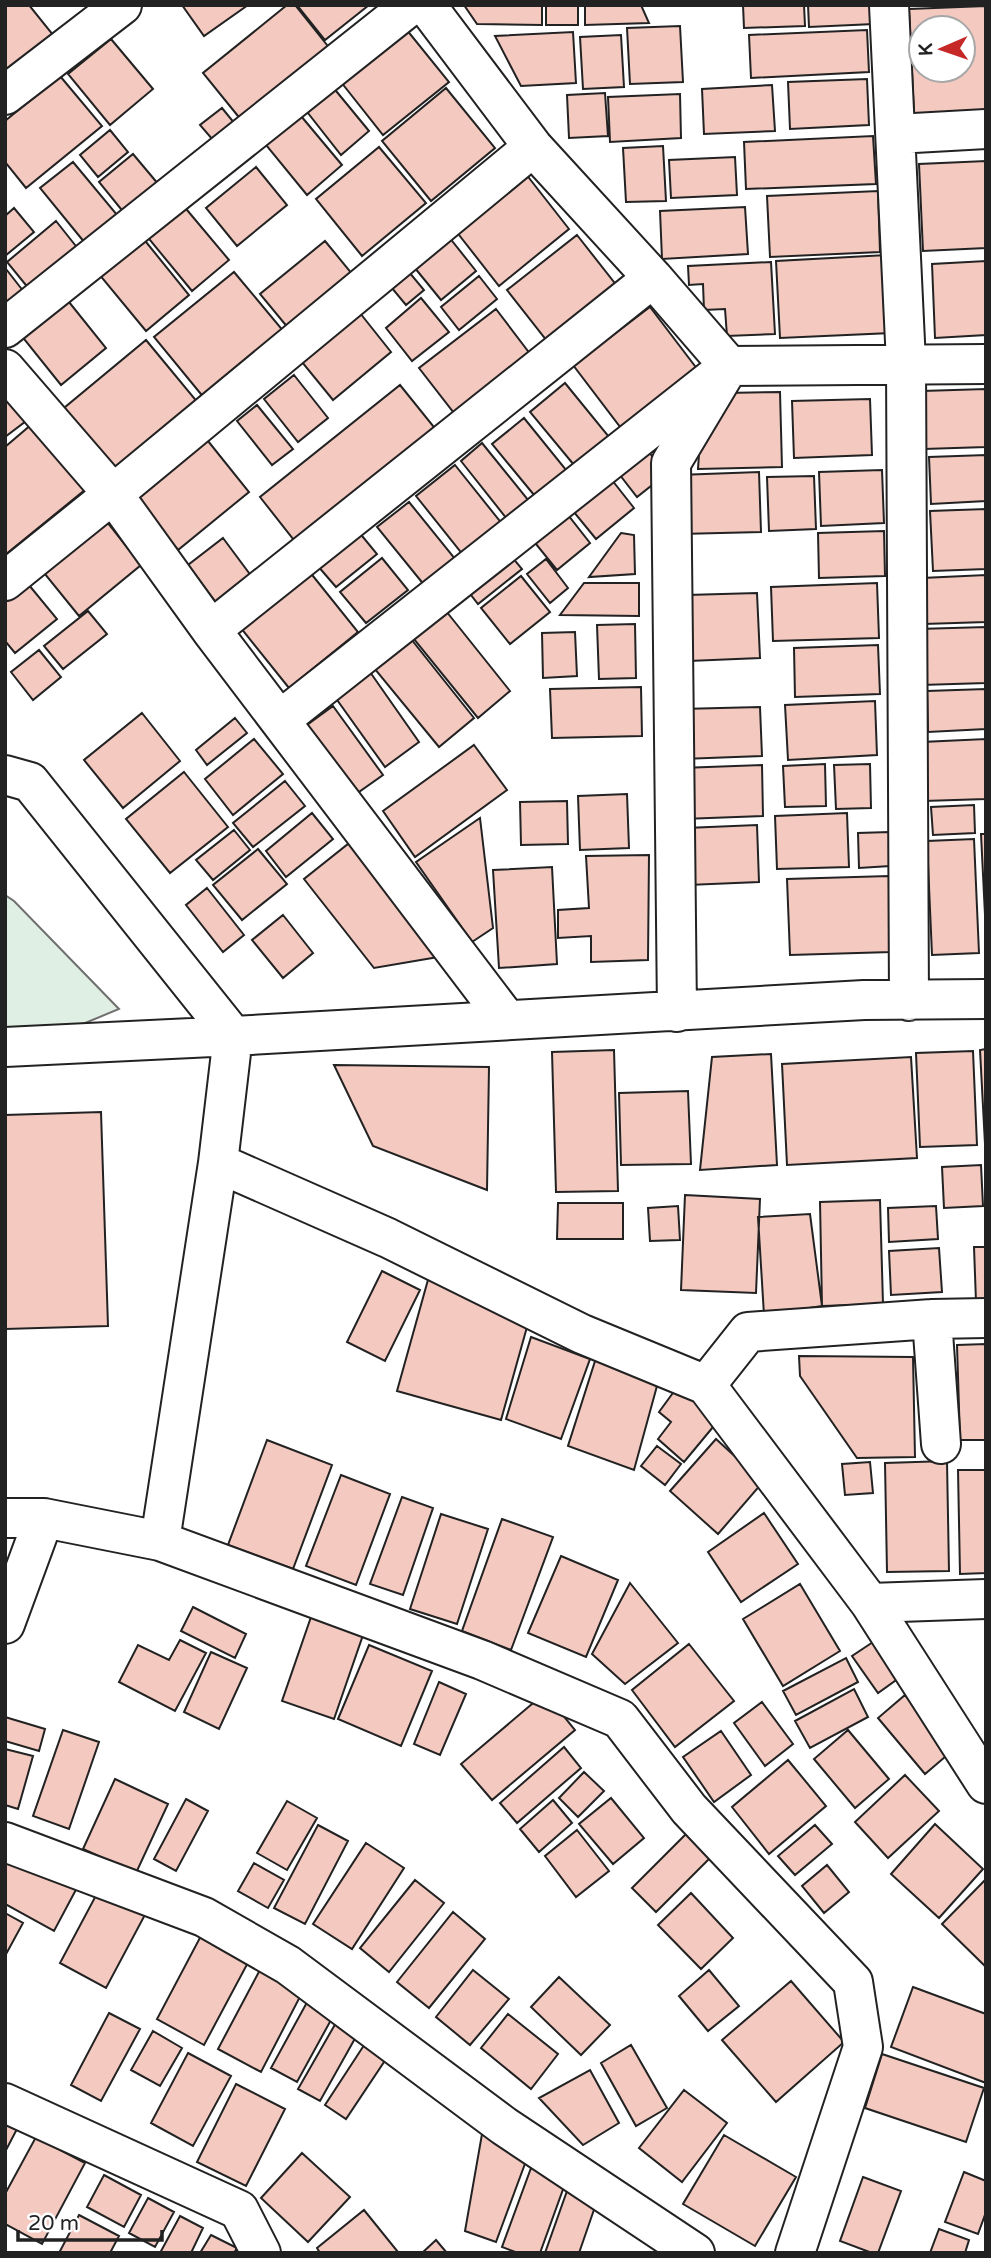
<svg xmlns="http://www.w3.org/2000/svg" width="991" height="2258" viewBox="0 0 991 2258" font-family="'Varela Round',sans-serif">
	<rect width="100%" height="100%" fill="#fff"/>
	<path fill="#e0efe3" stroke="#6f6f6f" stroke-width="2" d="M5 895 14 901 119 1009 73 1028 5 1031Z"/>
	<path fill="#f3c9c0" stroke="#222" stroke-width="2" fill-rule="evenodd" d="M5 5H29L62 46 5 93Z
		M182 5H248L204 36Z
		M287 5H295L331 50 242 121 203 73Z
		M297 5H369L325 40Z
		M464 5H542V25L477 24Z
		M546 5H578V25H546Z
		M585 5H641L649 23 585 25Z
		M743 5H804L805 26 744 28Z
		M808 5H873L874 24 809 27Z
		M986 6V111L914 114 909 9ZM921 28H963V70H921Z
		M402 24 449 82 383 135 337 77Z
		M680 26 683 82 630 84 627 28Z
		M867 30 869 72 751 78 749 35Z
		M573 32 576 83 521 86 495 36Z
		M621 35 624 87 583 89 580 37Z
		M111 39 153 89 110 125 68 74Z
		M60 76 102 126 26 188 5 162V121Z
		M867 79 869 125 790 129 788 82Z
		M772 85 775 131 704 134 702 89Z
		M332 86 369 131 341 155 304 108Z
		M446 88 495 148 431 201 382 141Z
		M605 93 608 136 569 138 567 95Z
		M680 94 681 138 610 142 608 97Z
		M222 108 240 130 219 147 200 125Z
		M301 116 342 165 307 195 266 145Z
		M110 130 128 152 98 177 80 155Z
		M873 136 876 184 746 189 744 142Z
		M663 146 666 201 626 202 623 148Z
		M379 147 426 203 362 256 316 199Z
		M133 154 159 185 125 214 99 182Z
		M735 157 737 195 671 198 669 160Z
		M986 161V248L923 251 919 164Z
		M73 162 118 216 85 243 40 188Z
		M256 167 287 205 237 246 206 208Z
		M522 169 569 229 499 286 452 226Z
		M878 191 880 252 770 257 767 196Z
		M182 204 229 260 192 291 145 234Z
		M745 207 748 254 662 259 660 211Z
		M14 208 34 232 5 256V216Z
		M56 221 83 255 34 295 7 262Z
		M445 232 476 271 441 300 410 262Z
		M577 235 621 291 551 346 507 290Z
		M142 237 189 295 146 331 98 273Z
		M325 241 353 275 289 329 260 294Z
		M887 255 891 333 780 338 776 261Z
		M986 261V335L935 338 932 264Z
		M771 262 775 334 727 336 725 309 704 310 703 284 689 285 688 266Z
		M404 266 424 290 406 305 386 281Z
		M6 269 24 292 5 308V270Z
		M234 272 285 333 205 399 154 337Z
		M479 276 497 299 459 330 441 307Z
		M65 297 106 348 61 385 20 334Z
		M421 298 449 332 412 361 386 328Z
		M650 307 701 374 624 432 573 365Z
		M356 308 391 352 333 400 297 356Z
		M496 309 537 363 461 422 419 368Z
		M146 340 199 404 116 472 64 408Z
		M294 375 328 418 298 442 264 399Z
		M565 383 614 443 579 471 530 412Z
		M400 385 442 437 301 549 260 497Z
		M986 389V447L924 449 922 391Z
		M780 392 782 467 698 469 700 439 725 393Z
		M5 396 26 421 5 437Z
		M870 399 872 455 794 458 792 401Z
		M257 405 293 449 272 465 237 421Z
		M524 418 571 476 539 501 492 444Z
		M32 424 86 489 5 555V447Z
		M204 436 249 492 178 550 132 494Z
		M482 443 529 501 507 519 461 461Z
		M645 447 666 474 637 497 616 470Z
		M986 455V501L931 504 929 457Z
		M455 465 503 525 464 556 416 496Z
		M882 470 884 523 821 526 819 472Z
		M759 472 761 532 680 534 678 475Z
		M608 475 634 508 596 539 569 506Z
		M814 476 816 529 769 531 767 477Z
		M409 502 456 560 425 586 377 527Z
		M561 506 590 543 557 570 527 533Z
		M986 509V569L933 571 930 511Z
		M103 517 141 565 79 616 40 568Z
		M358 531 377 554 336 587 317 565Z
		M884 531 885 576 819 578 818 533Z
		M621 533 634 535 635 574 589 577Z
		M223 538 258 585 223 612 188 565Z
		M507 551 522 569 478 604 464 586Z
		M382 558 408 590 366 623 340 592Z
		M546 559 568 588 550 603 527 574Z
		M309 571 358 632 289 688 240 627Z
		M986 575V622L924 624 922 578Z
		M521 576 550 612 510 644 481 608Z
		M24 579 57 619 15 653 5 641V594Z
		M584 583H639V616L560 615Z
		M877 583 879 638 773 641 771 587Z
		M757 593 760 658 689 661 687 595Z
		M442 606 510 691 478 718 409 633Z
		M88 611 107 634 63 669 44 646Z
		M635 624 636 678 599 679 597 625Z
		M986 627V683L921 685 918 629Z
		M575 632 577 676 543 678 542 633Z
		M411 639 474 718 439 747 374 668Z
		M878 645 880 694 795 697 794 648Z
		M39 650 61 677 33 700 11 672Z
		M370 672 419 742 385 767 335 697Z
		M641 687 642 736 552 738 550 689Z
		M986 689V729L928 732 927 691Z
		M875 701 877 755 788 760 785 705Z
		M333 706 383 775 356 794 307 725Z
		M760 707 762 756 682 759 681 709Z
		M142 713 180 761 123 808 84 760Z
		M235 718 247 733 207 765 196 750Z
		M254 739 283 774 233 815 205 779Z
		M986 739V799L924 801 922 742Z
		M474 745 507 790 415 857 383 811Z
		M825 764 826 806 785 807 783 766Z
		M870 764 871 808 836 809 834 765Z
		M762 765 763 816 683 819 681 768Z
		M184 772 228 827 170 873 126 819Z
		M285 781 305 806 253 847 233 823Z
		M627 794 629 848 580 850 578 796Z
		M567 801 568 844 521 845 520 802Z
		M974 805 975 833 933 835 931 807Z
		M312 813 333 839 286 877 266 851Z
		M847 813 849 867 777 869 775 816Z
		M480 818 493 928 472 942 416 862Z
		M757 825 759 882 688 885 686 828Z
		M234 830 250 850 213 880 196 860Z
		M889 832 890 866 859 868 858 833Z
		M981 834H986V935Z
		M974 839 979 953 932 955 927 841Z
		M353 840 444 956 374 968 304 879Z
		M258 849 287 884 242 920 213 885Z
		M649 855 648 960 591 962V936L558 938V910L589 908 586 856Z
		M552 867 557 964 499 968 493 870Z
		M889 876 891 952 790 955 787 879Z
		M207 888 244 935 223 952 186 905Z
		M283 915 313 953 283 978 252 940Z
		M986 1049V1163L980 1050Z
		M614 1050 618 1191 556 1192 552 1052Z
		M973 1051 977 1145 920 1147 916 1053Z
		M771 1054 777 1165 700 1170 712 1057Z
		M911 1057 917 1158 787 1165 782 1064Z
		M334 1065 489 1067 487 1190 373 1146Z
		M688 1091 691 1164 621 1165 619 1093Z
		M101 1112 108 1326 5 1329V1115Z
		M981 1165 983 1206 944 1208 942 1167Z
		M685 1195 760 1199 756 1293 681 1290Z
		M880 1200 883 1304 822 1306 820 1202Z
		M558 1203H623V1239H557Z
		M678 1206 680 1240 650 1241 648 1208Z
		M936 1206 938 1239 889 1242 888 1208Z
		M810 1214 822 1306 764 1315 758 1217Z
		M974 1247H986V1302H976Z
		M939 1248 942 1292 891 1295 889 1251Z
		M431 1269 527 1327 501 1420 397 1391Z
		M382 1271 420 1290 385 1361 347 1342Z
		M531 1337 590 1359 561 1439 506 1419Z
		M986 1344V1440H960L957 1345Z
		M799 1356 913 1357 915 1457 857 1458 800 1376Z
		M596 1358 660 1375 634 1470 568 1446Z
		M678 1386 718 1421 684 1462 658 1439 671 1422 659 1412Z
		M716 1439 763 1482 718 1534 670 1491Z
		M267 1440 332 1465 293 1569 228 1545Z
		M657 1446 681 1464 665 1485 641 1466Z
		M947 1461 949 1571 887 1572 885 1463Z
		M870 1462 873 1493 845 1495 842 1464Z
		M958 1470H986V1573L960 1574Z
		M341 1475 390 1494 356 1585 306 1566Z
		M402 1497 433 1508 403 1595 370 1584Z
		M764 1513 798 1564 741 1602 708 1552Z
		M441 1514 488 1529 457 1624 410 1609Z
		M502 1519 553 1537 511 1650 462 1631Z
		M561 1556 618 1580 586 1657 528 1633Z
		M630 1583 678 1643 625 1684 592 1654Z
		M800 1584 840 1651 783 1686 743 1619Z
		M193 1607 246 1634 235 1658 181 1631Z
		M311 1617 363 1635 334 1719 282 1701Z
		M180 1640 206 1653 175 1711 119 1682 138 1645 169 1660Z
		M873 1642 899 1678 878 1693 852 1656Z
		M689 1644 734 1701 675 1747 632 1690Z
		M369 1645 432 1671 401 1746 338 1719Z
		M211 1652 247 1668 219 1729 184 1712Z
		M846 1658 858 1682 796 1715 783 1691Z
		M439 1682 466 1694 440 1755 414 1744Z
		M854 1689 868 1717 810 1748 795 1721Z
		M545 1693 575 1730 492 1800 461 1764Z
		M905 1695 952 1751 925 1774 878 1718Z
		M762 1702 793 1744 765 1766 734 1723Z
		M5 1717 45 1729 39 1751 5 1741Z
		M63 1730 99 1742 69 1829 33 1816Z
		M848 1730 889 1779 855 1808 814 1759Z
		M721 1731 751 1775 714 1802 683 1757Z
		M564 1747 581 1768 517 1823 500 1803Z
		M5 1749 33 1756 18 1809 5 1805Z
		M788 1760 826 1806 769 1854 732 1807Z
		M584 1772 604 1791 578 1817 559 1798Z
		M905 1775 939 1811 888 1858 855 1822Z
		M115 1779 168 1804 136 1873 83 1849Z
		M611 1798 644 1838 613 1864 579 1824Z
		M186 1799 208 1811 176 1871 154 1859Z
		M553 1800 572 1823 539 1852 520 1829Z
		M287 1801 317 1818 287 1870 257 1853Z
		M935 1824 983 1869 939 1918 891 1874Z
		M318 1825 348 1841 305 1924 274 1908Z
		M815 1825 832 1844 795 1875 778 1856Z
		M577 1830 609 1871 576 1897 545 1856Z
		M689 1831 713 1855 656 1912 632 1888Z
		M366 1843 404 1868 352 1949 313 1924Z
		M5 1858 79 1884 54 1931 5 1904Z
		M254 1863 284 1880 268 1908 238 1891Z
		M827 1865 849 1892 824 1913 802 1886Z
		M986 1879V1967L942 1924Z
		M415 1880 444 1903 389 1972 360 1948Z
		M101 1886 147 1911 106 1988 60 1963Z
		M691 1893 733 1938 701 1969 658 1925Z
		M453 1912 485 1939 429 2008 397 1982Z
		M5 1913 23 1923 5 1956Z
		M203 1932 251 1957 204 2045 157 2019Z
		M262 1966 304 1989 261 2072 218 2049Z
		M473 1970 509 1999 470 2045 436 2017Z
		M709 1970 739 2006 708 2031 679 1996Z
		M559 1977 610 2025 581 2055 531 2007Z
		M791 1981 844 2042 776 2102 722 2040Z
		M913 1987 986 2014V2083L891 2047Z
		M311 1995 337 2009 297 2082 271 2068Z
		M109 2013 140 2029 101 2101 71 2085Z
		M341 2014 362 2026 320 2101 298 2089Z
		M508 2014 558 2054 531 2089 481 2048Z
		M153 2031 182 2048 160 2086 131 2070Z
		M370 2036 392 2050 346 2119 325 2105Z
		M631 2045 667 2108 636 2126 601 2063Z
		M188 2053 231 2076 193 2146 151 2123Z
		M882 2054 984 2088 966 2142 865 2108Z
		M590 2070 619 2123 583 2145 539 2098Z
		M236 2084 285 2109 246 2186 197 2162Z
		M684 2090 727 2123 682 2182 639 2148Z
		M5 2123 17 2129 5 2152Z
		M482 2134 526 2161 496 2242 465 2231Z
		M724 2135 796 2177 755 2246 683 2204Z
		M36 2137 85 2163 42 2244 5 2224V2194Z
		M302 2153 350 2197 308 2242 261 2198Z
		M531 2168 566 2181 540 2253H518L502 2247Z
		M964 2172 986 2181V2212L978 2234 945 2222Z
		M104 2175 141 2195 124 2227 87 2207Z
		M863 2177 901 2191 878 2253H872L840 2241Z
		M567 2191 597 2201 579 2253H545Z
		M148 2198 174 2212 155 2247 129 2233Z
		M364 2210 398 2252 320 2253 317 2248Z
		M79 2215 119 2236 110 2253H59Z
		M180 2216 203 2228 191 2253H160Z
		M939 2229 969 2240 965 2253H930Z
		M211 2235 237 2248 234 2253H200Z
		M436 2240 447 2253H422Z"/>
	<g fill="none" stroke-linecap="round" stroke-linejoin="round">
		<defs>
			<path id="minor" d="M426 5 533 147 653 278 729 366 671 463 677 1012
				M889 5 906 363 909 1001
				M5 95 122 5
				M896 134 986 129
				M5 328 411 5
				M5 369 113 494 211 630 507 1020
				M5 581 113 494 533 147
				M211 630 653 278
				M280 720 729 366 986 364
				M5 775 30 782 233 1036 218 1163 388 1238 582 1334 706 1385 870 1603 986 1784
				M5 1047 233 1036 864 1000 986 999
				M706 1385 748 1332 932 1319
				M941 1444 932 1319 986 1318
				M5 1518H44L160 1541 482 1660 620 1719 689 1809 853 1982 863 2047 795 2253
				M160 1541 218 1163
				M870 1603 986 1599
				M5 1624 44 1518
				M5 1842 204 1917 288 1965 504 2126 695 2253
				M5 2103 239 2210 261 2253"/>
		</defs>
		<use href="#minor" stroke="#222" stroke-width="42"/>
		<use href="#minor" stroke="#fff" stroke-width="38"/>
	</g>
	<rect width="991" height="2258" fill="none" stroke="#222222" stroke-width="14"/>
	<g transform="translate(942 49) rotate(268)"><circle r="33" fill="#ffffff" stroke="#a7a7a7" stroke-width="2"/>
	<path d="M0-5L12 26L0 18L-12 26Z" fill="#c62828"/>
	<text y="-10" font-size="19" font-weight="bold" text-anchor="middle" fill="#222222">K</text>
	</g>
	<path d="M18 2230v10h144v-10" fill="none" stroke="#222222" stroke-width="3.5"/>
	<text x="28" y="2230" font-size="21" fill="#222222" stroke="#ffffff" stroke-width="5" paint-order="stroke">20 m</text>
</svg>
